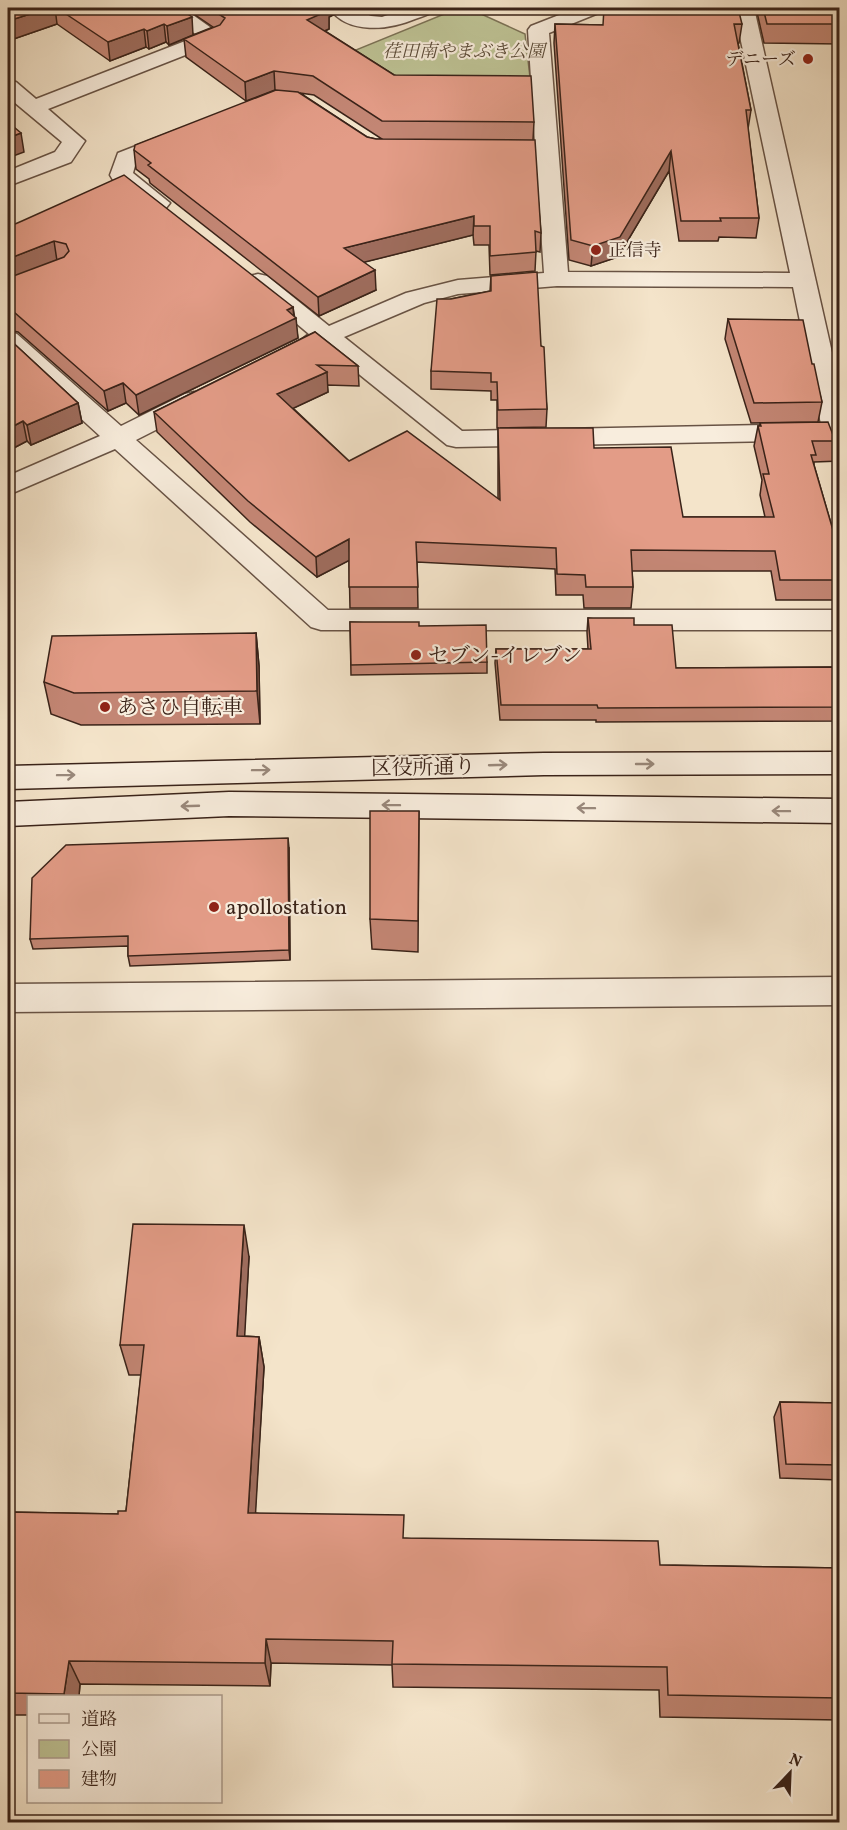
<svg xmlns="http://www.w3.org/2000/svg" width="847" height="1830" viewBox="0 0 847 1830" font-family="Vollkorn,'Noto Serif JP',serif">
	<rect width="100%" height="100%" fill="#f4e4ca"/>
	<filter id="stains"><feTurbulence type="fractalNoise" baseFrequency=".00333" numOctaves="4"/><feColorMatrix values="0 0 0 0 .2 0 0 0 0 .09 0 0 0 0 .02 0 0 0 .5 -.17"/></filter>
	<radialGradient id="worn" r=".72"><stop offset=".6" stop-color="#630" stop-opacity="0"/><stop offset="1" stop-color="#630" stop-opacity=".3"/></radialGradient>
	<path fill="#bec395" stroke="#7c7357" stroke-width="1.5" d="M459 8H468L525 34 532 95 407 88 346 54Z"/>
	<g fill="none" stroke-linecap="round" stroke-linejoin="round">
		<defs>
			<path id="street" d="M160 8H183L224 37 221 41 48 109 85 141 71 162 8 186V171L55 152 62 142 8 97V81L16 82 36 99 198 36Z
				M329 8H353L371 16 382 17 408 8H435C431 15 423 16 415 19 389 30 348 35 329 8Z
				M577 8H604L601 12 549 33 568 272 790 273 734 8H754L840 388V457L831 455 825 440 456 447 447 445 324 346 310 351 301 348 297 343 309 334 246 281 249 276 258 274 267 276 329 326 406 293 458 280 544 273 536 157 484 155 481 150 484 145 535 143 528 30 531 26ZM557 286 793 287 821 424 462 431 344 337 424 303 458 294Z
				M177 130 185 132 188 137 185 142 136 162 133 173 170 203 166 208C146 213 128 191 113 180L110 175 118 153Z
				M8 331 17 334 121 426 185 394 194 392 203 394 207 400 203 406 136 440 328 610H840V630H321L311 627 115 449 8 495V476L100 436 8 352Z
				M840 977V1005L8 1012V984Z"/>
			<path id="secondary" d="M840 752V774L544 775 8 789V766L544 753Z
				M229 792 840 799V823L229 816 8 826V802Z"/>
		</defs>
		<use href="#street" stroke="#685345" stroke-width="3"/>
		<use href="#secondary" stroke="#3a2319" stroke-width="3"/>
		<use href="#street" fill="#f8eddd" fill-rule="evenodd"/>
		<use href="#secondary" fill="#f8eddd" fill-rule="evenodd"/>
	</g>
	<path fill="#c38674" stroke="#3a2319" stroke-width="1.5" fill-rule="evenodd" d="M8 8H179L193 35 213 27 185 8H332L333 15 329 17V29L325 31 394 75 534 122 533 140 541 233 540 252 536 251 535 271 490 275 489 245H474L473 235 364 262 376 290 319 316 150 183 149 179 136 169 134 150 276 90 246 101 186 57 184 39 169 45 166 42 149 49 146 47 110 61 57 24 8 41ZM300 93 314 95 382 139H376L367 137Z
		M756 8H840V44L764 43Z
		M555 24 602 25 742 24 739 43H738L751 110 748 129 759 218 756 238 719 237 718 241H679L669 171 618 257 591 266 569 260 554 43Z
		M8 227 293 307 298 338 139 415 126 403 108 411 18 332 8 330Z
		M491 276 541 346 547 409 546 427 500 428 594 448 683 517H765L760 495 762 480 754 446 758 426H760V423L840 437V461L814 462V465L837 544H840V600H776L771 571H632L633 587 631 608H584L583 595H556L555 569 417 562 418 608H350L349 560 317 577 250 522 157 432 154 412 315 332 358 366 359 386 327 385 328 392 293 408 349 461 498 499V428H497V400H491V391L431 389V371L451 299 490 291Z
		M728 319 812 364 822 402 818 422 751 423 725 339Z
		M8 338 78 403 82 423 31 445 27 441 8 451Z
		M588 618 634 625 676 668 840 667V721L596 722V720H500L495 663 496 649H588L587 632Z
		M350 622 419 626 487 662V673L351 675Z
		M256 633 259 666 260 724 81 725 51 714 44 682Z
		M419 811 418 952 372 949 370 919Z
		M289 848 290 960 130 966 128 956V946L33 949 30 939Z
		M249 1257 244 1336 259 1337 264 1367 255 1513 404 1538 660 1565 840 1568V1720L660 1717 659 1690 393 1687 392 1665 271 1663 270 1686 80 1684 79 1696H28V1715H8V1512L118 1514 126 1511 141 1375H129L120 1345Z
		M780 1402 840 1403V1480L780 1478 774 1417Z"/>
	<path fill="#9f6d5e" stroke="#3a2319" stroke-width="1.5" d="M49 8H55L57 24 8 41V21Z
		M316 8H332L333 15 329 17V29L308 38 307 20Z
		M192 17 193 35 169 45 167 26Z
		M164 24 166 42 149 49 147 31Z
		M144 29 146 47 110 61 108 42Z
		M274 71 275 90 246 101 245 82Z
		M21 133 24 152 8 158V138Z
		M671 151 669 171 618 257 591 266 593 246Z
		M474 216 473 235 345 267 344 248Z
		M54 241 57 261 8 280V259Z
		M375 270 376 290 319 316 318 297Z
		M293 307 294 319 296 318 298 338 139 415 136 395Z
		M327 372 328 392 279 415 277 394Z
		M123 383 126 403 108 411 104 391Z
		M78 403 82 423 31 445 27 425Z
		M23 421 27 441 8 451V429Z
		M349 539 350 560 317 577 316 557Z
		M256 633 259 666 260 724 257 691Z
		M288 838 289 848 290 960 289 950Z
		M244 1225 249 1257 243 1367 237 1336Z
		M259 1337 264 1367 254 1540 248 1513Z
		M266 1639 271 1663 270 1686 265 1663Z
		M69 1661 80 1684 79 1696H65L64 1694Z"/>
	<path fill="#e39c87" stroke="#3a2319" stroke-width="1.5" d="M8 8H49L8 21Z
		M57 8H179L192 17 167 26 164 24 147 31 144 29 108 42Z
		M209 8H323L328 11 307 20 394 75 531 76 534 122 382 121 313 76 274 71 245 82 184 39 220 25 225 18Z
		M604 8H738L742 24H734L751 110H746L759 218H720L721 221H681L671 151 620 237 593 246 571 240 555 24 603 25Z
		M763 8H840V24H767Z
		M276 90 298 92 367 137 376 139 535 140 541 233 535 231 536 252 490 256V226H474V216L344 248 375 270 318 297 148 165 151 163 134 150 135 145Z
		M8 122 21 133 8 138Z
		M124 175 293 307 287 310 296 318 136 395 123 383 104 391 15 313 8 311V278L64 257 69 251 66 244 54 241 8 259V227L22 221Z
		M537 272 541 346 544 347 547 409 498 410 497 382H491V373L431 371 437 299H451L491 291V276Z
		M728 319 803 320 812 364H814L822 402 754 403Z
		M315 332 358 366 317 365 327 372 277 394 349 461 407 431 500 500 498 428H593L594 448 671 447 683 517H774L763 474H769L758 426H761L760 423 828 422 833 435 840 437V441H812L816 455H811L837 544H840V580H780L775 551 631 550 633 587H586L585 575 557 574 556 548 416 542 418 587H349V539L316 557 248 501 154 412Z
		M8 338 78 403 27 425 23 421 8 429Z
		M588 618H634V625H672L676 668 840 667V707L598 708 597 705H501L496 649H591Z
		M350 622H419V626L486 625 487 662 351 665Z
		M256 633 257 691 74 693 44 682 52 636Z
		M370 811H419L418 921 370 919Z
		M288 838 289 950 128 956V936L30 939 32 878 66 845Z
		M133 1224 244 1225 237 1336 259 1337 248 1513 404 1515 403 1538 658 1541 660 1565 840 1568V1698L668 1695 667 1667 392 1664 393 1641 266 1639 265 1663 69 1661 64 1694 8 1693V1512L118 1514V1511H126L144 1345H120Z
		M780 1402 840 1403V1465L786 1464Z"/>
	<defs><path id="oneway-shaft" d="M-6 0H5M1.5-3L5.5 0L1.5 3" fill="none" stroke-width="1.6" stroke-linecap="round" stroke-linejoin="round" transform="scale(1.5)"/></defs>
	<g stroke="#99887b">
		<use href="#oneway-shaft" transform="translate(645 764)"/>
		<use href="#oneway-shaft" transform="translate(498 765) rotate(-2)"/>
		<use href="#oneway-shaft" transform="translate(261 770) rotate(-1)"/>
		<use href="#oneway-shaft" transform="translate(66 775) rotate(-1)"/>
		<use href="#oneway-shaft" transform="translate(391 805) rotate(-179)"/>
		<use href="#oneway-shaft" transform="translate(190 806) rotate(178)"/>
		<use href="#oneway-shaft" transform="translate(586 808) rotate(-179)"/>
		<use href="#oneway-shaft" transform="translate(781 811) rotate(-179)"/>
	</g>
	<g fill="#8f2418" stroke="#f8eddd" stroke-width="2">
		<circle cx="808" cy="59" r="6"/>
		<circle cx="596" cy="250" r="6"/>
		<circle cx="416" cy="655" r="6"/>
		<circle cx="105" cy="707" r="6"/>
		<circle cx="214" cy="907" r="6"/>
	</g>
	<g text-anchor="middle" stroke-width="4.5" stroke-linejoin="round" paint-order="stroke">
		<g font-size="18" font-style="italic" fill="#5b4b38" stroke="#f8eddd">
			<text x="464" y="57">荏田南やまぶき公園</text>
		</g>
		<g font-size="18" fill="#3a2319" stroke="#f8eddd" text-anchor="end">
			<text x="796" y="65">デニーズ</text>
			<text x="608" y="256" text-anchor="start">正信寺</text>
		</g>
		<g font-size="21" fill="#3a2319" stroke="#f8eddd" text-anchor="start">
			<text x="428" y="662">セブン-イレブン</text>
			<text x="117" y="714">あさひ自転車</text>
			<text x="226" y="914">apollostation</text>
		</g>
		<g font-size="21" fill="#3a2319" stroke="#f8eddd">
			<text transform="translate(423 767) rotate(-1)" y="7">区役所通り</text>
		</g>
	</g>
	<rect width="847" height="1830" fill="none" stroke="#f4e4ca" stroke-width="30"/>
	<rect x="9" y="9" width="829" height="1812" fill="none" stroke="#3a2319" stroke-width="3"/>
	<rect x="15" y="15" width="817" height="1800" fill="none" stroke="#3a2319" stroke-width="1.5"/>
	<rect x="27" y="1695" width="195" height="108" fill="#f8eddd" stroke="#ac9c8f" stroke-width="1.5"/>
	<rect x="39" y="1714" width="30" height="9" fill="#f8eddd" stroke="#ac9c8f" stroke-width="1.5"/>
	<text x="81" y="1725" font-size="18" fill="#3a2319">道路</text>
	<rect x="39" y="1740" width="30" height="18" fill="#bec395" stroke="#ac9c8f" stroke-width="1.5"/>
	<text x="81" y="1755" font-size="18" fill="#3a2319">公園</text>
	<rect x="39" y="1770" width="30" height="18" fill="#e39c87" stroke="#ac9c8f" stroke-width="1.5"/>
	<text x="81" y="1785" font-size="18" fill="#3a2319">建物</text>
	<g transform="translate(790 1773) rotate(23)" stroke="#f8eddd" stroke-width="4.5" paint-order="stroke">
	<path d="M0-4.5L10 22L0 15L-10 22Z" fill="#3a2319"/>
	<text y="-9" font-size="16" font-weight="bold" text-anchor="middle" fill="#3a2319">N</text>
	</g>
	<rect width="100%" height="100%" filter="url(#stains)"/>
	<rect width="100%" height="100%" fill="url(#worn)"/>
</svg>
